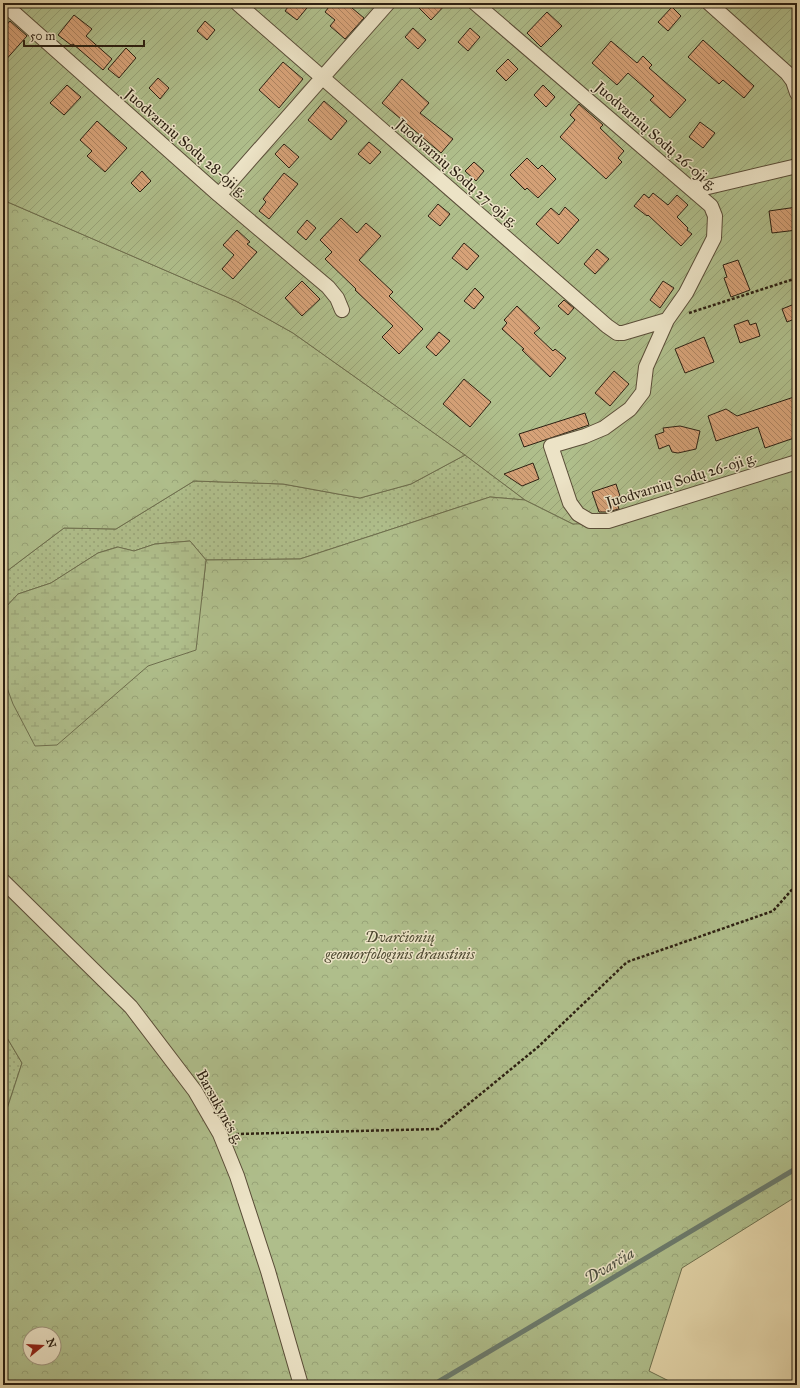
<svg xmlns="http://www.w3.org/2000/svg" width="800" height="1388" viewBox="0 0 800 1388" font-family="'IM FELL Great Primer',serif">
	<defs>
		<pattern id="grass-dots" width="8" height="8" patternUnits="userSpaceOnUse"><rect width="8" height="8" fill="#afbe8b"/><path d="M2 2h.1M6 6h.1" fill="none" stroke="#97a377" stroke-width="1.8" stroke-linecap="round"/></pattern>
		<pattern id="forest-crowns" width="20" height="18" patternUnits="userSpaceOnUse"><rect width="20" height="18" fill="#afbe8b"/><path d="M2 6a3 3 0 1 1 6 0M12 15a3 3 0 1 1 6 0" fill="none" stroke="#97a377"/></pattern>
		<pattern id="wetland-marsh" width="20" height="14" patternUnits="userSpaceOnUse"><rect width="20" height="14" fill="#afbe8b"/><path d="M1 5h8M5 5V1M11 12h8M15 12V8" fill="none" stroke="#97a377"/></pattern>
		<pattern id="garden-furrows" width="10" height="10" patternUnits="userSpaceOnUse"><rect width="10" height="10" fill="#afbe8b"/><path d="M-1 1l2-2M0 10L10 0M9 11l2-2" fill="none" stroke="#97a377"/></pattern>
		<pattern id="building-back-hatch" width="6" height="6" patternUnits="userSpaceOnUse"><rect width="6" height="6" fill="#d6a278"/><path d="M-1 5l2 2M0 0l6 6M5-1l2 2" fill="none" stroke="#ae8461"/></pattern>
	</defs>
	<rect width="100%" height="100%" fill="#e2d4a8"/>
	<filter id="stains"><feTurbulence type="fractalNoise" baseFrequency=".005" numOctaves="4"/><feColorMatrix values="0 0 0 0 .2 0 0 0 0 .09 0 0 0 0 .02 0 0 0 .5 -.17"/></filter>
	<radialGradient id="worn" r=".72"><stop offset=".6" stop-color="#630" stop-opacity="0"/><stop offset="1" stop-color="#630" stop-opacity=".3"/></radialGradient>
	<path fill="url(#grass-dots)" stroke="#6e6f4e" d="M465 455 525 500 490 497 300 559 206 560 190 541 155 544 134 551 117 547 98 553 51 583 18 594 5 608 8 654 3 665V574L64 528 116 529 194 481 283 484 360 498 411 484Z
		M3 1031 22 1063 5 1115 3 1117Z"/>
	<path fill="url(#forest-crowns)" stroke="#6e6f4e" fill-rule="evenodd" d="M3 200 236 301 293 333 465 455 411 484 360 498 283 484 194 481 116 529 64 528 3 574Z
		M797 469V1196L682 1268 649 1371 677 1385H3V1117L5 1115 22 1063 3 1031V669L202 596 206 560 300 559 490 497 525 500 573 524ZM30 1334H54V1358H30Z"/>
	<path fill="url(#wetland-marsh)" stroke="#6e6f4e" d="M190 541 206 560 196 650 148 666 57 745 35 746 13 704 3 677V665L8 654 5 608 18 594 51 583 98 553 118 547 134 551 155 544Z"/>
	<path fill="url(#garden-furrows)" stroke="#6e6f4e" d="M3 3H797V469L614 523 573 524 525 500 465 455 293 333 236 301 3 200Z"/>
	<g fill="none" stroke-linecap="round" stroke-linejoin="round">
		<path stroke="#6b7b6d" stroke-width="5" d="M433 1385 797 1168"/>
	</g>
	<path fill="url(#building-back-hatch)" stroke="#2c2012" d="M291 3H311L297 20 285 11Z
		M332 3H346L364 18 345 39 330 26 335 20 325 12Z
		M414 3H447L431 20Z
		M672 7 681 16 668 31 658 22Z
		M547 12 562 26 541 47 527 33Z
		M74 15 92 29 86 36 112 59 103 70 73 44 71 45 58 35Z
		M10 21 27 36 3 63V29Z
		M205 21 215 30 207 40 197 31Z
		M413 28 426 40 418 49 405 37Z
		M470 28 480 37 468 51 458 42Z
		M703 40 754 86 744 98 723 80 719 84 688 57Z
		M611 41 637 63 643 56 652 65 649 68 686 100 670 118 650 100 654 96 628 73 617 85 592 63Z
		M126 48 136 58 119 78 108 69Z
		M508 59 518 69 506 81 496 71Z
		M283 62 303 79 279 108 259 90Z
		M158 78 169 88 160 99 149 88Z
		M402 79 429 103 420 113 453 139 441 153 382 103Z
		M67 85 81 97 64 115 50 103Z
		M543 85 555 97 546 107 534 95Z
		M324 101 347 121 331 140 308 120Z
		M579 104 603 125 600 128 624 151 618 158 622 162 606 179 560 137 575 120 570 115Z
		M97 121 127 148 105 172 87 156 92 151 80 140Z
		M700 122 715 133 703 148 689 137Z
		M369 142 381 152 370 164 358 154Z
		M284 144 299 157 289 168 275 154Z
		M527 158 538 169 542 165 556 179 538 198 527 188 525 190 510 175Z
		M474 162 484 171 476 181 465 171Z
		M142 171 151 181 140 192 131 183Z
		M284 173 298 184 269 219 259 211 266 202 263 199Z
		M653 193 668 205 677 195 688 205 677 217 688 228 687 230 692 234 681 246 648 215 647 216 634 206 644 194 649 198Z
		M438 204 450 214 440 226 428 216Z
		M565 207 579 220 558 244 536 224 551 208 559 215Z
		M797 207V230L772 233 769 211Z
		M341 218 357 233 366 223 381 236 359 260 393 292 389 296 423 329 399 354 382 337 393 326 355 290 356 289 325 259 332 252 320 240Z
		M307 220 316 228 306 240 297 232Z
		M237 230 250 242 247 244 257 252 233 279 222 269 234 255 223 245Z
		M464 243 479 256 467 270 452 258Z
		M597 249 609 259 595 274 584 264Z
		M738 260 750 290 731 297 724 278 727 277 723 265Z
		M302 281 320 299 302 316 285 298Z
		M663 281 674 288 660 308 650 300Z
		M475 288 484 297 474 309 464 301Z
		M564 300 574 308 568 315 558 306Z
		M797 303V318L787 322 782 309Z
		M517 306 540 328 534 333 553 351 555 349 566 358 550 377 522 350 524 349 502 329 507 323 504 320Z
		M748 320 750 325 756 323 760 336 740 343 734 325Z
		M439 332 450 341 436 356 426 347Z
		M704 337 714 362 685 373 675 349Z
		M614 371 629 384 610 406 595 393Z
		M464 379 491 402 470 427 443 404Z
		M797 396V437L765 448 758 427 716 441 708 416 726 409 737 416Z
		M585 413 589 425 524 447 519 434Z
		M680 426 700 431 696 449 678 453 672 452 669 445 659 449 655 435 664 432 663 428Z
		M533 463 539 479 522 486 504 474Z
		M616 484 620 496 615 498 619 509 607 512H599L592 492Z"/>
	<g fill="none" stroke-linecap="round" stroke-linejoin="round">
		<defs>
			<path id="street" d="M3 3 219 195 328 287 337 298 342 310
				M237 3 607 326 617 333H623L667 320
				M475 3 711 206 715 216 714 238 686 293 667 320 646 367 643 392 630 409 604 428 585 436 551 446 570 503 578 514 590 521H608L797 462
				M709 3 787 73 793 81 797 93
				M689 187 704 188 797 166
				M219 195 388 3
				M3 881 131 1007 195 1091 220 1134 237 1176 268 1271 301 1385"/>
		</defs>
		<use href="#street" stroke="#5a4d38" stroke-width="16"/>
		<path stroke="#2c2012" stroke-width="2.5" stroke-dasharray="3 2" stroke-linecap="butt" d="M689 313 797 278
			M236 1134 438 1129 538 1047 627 962 773 911 797 884"/>
		<use href="#street" stroke="#ece3c6" stroke-width="14"/>
	</g>
	<g text-anchor="middle" stroke-width="3" stroke-linejoin="round" paint-order="stroke">
		<g font-size="15" fill="#2c2012" stroke="#ece3c6">
			<text transform="translate(656 136) rotate(41)" y="5">Juodvarnių Sodų 26-oji g.</text>
			<text transform="translate(186 143) rotate(41)" y="5">Juodvarnių Sodų 28-oji g.</text>
			<text transform="translate(457 173) rotate(41)" y="5">Juodvarnių Sodų 27-oji g.</text>
			<text transform="translate(681 480) rotate(-17)" y="5">Juodvarnių Sodų 26-oji g.</text>
			<text transform="translate(220 1107) rotate(61)" y="5">Barsukynės g.</text>
		</g>
		<g font-size="15" font-style="italic" fill="#4d4830" stroke="#ece3c6">
			<text x="400" y="942">Dvarčionių<tspan x="400" dy="17">geomorfologinis draustinis</tspan></text>
		</g>
		<g font-size="16" font-style="italic" fill="#4c4e3f" stroke="#ece3c6">
			<text transform="translate(609 1265) rotate(-31)" y="6">Dvarčia</text>
		</g>
	</g>
	<rect width="800" height="1388" fill="none" stroke="#e2d4a8" stroke-width="16"/>
	<rect x="4" y="4" width="792" height="1380" fill="none" stroke="#2c2012" stroke-width="2"/>
	<rect x="8" y="8" width="784" height="1372" fill="none" stroke="#2c2012"/>
	<g transform="translate(42 1346) rotate(72)"><circle r="19" fill="#ece3c6" stroke="#9f957e"/>
	<path d="M0-3L7 15L0 10L-7 15Z" fill="#8f2418"/>
	<text y="-6" font-size="11" font-weight="bold" text-anchor="middle" fill="#2c2012">N</text>
	</g>
	<path d="M24 40v6h120v-6" fill="none" stroke="#2c2012" stroke-width="2"/>
	<text x="30" y="40" font-size="12" fill="#2c2012" stroke="#ece3c6" stroke-width="3" paint-order="stroke">50 m</text>
	<rect width="100%" height="100%" filter="url(#stains)"/>
	<rect width="100%" height="100%" fill="url(#worn)"/>
</svg>
